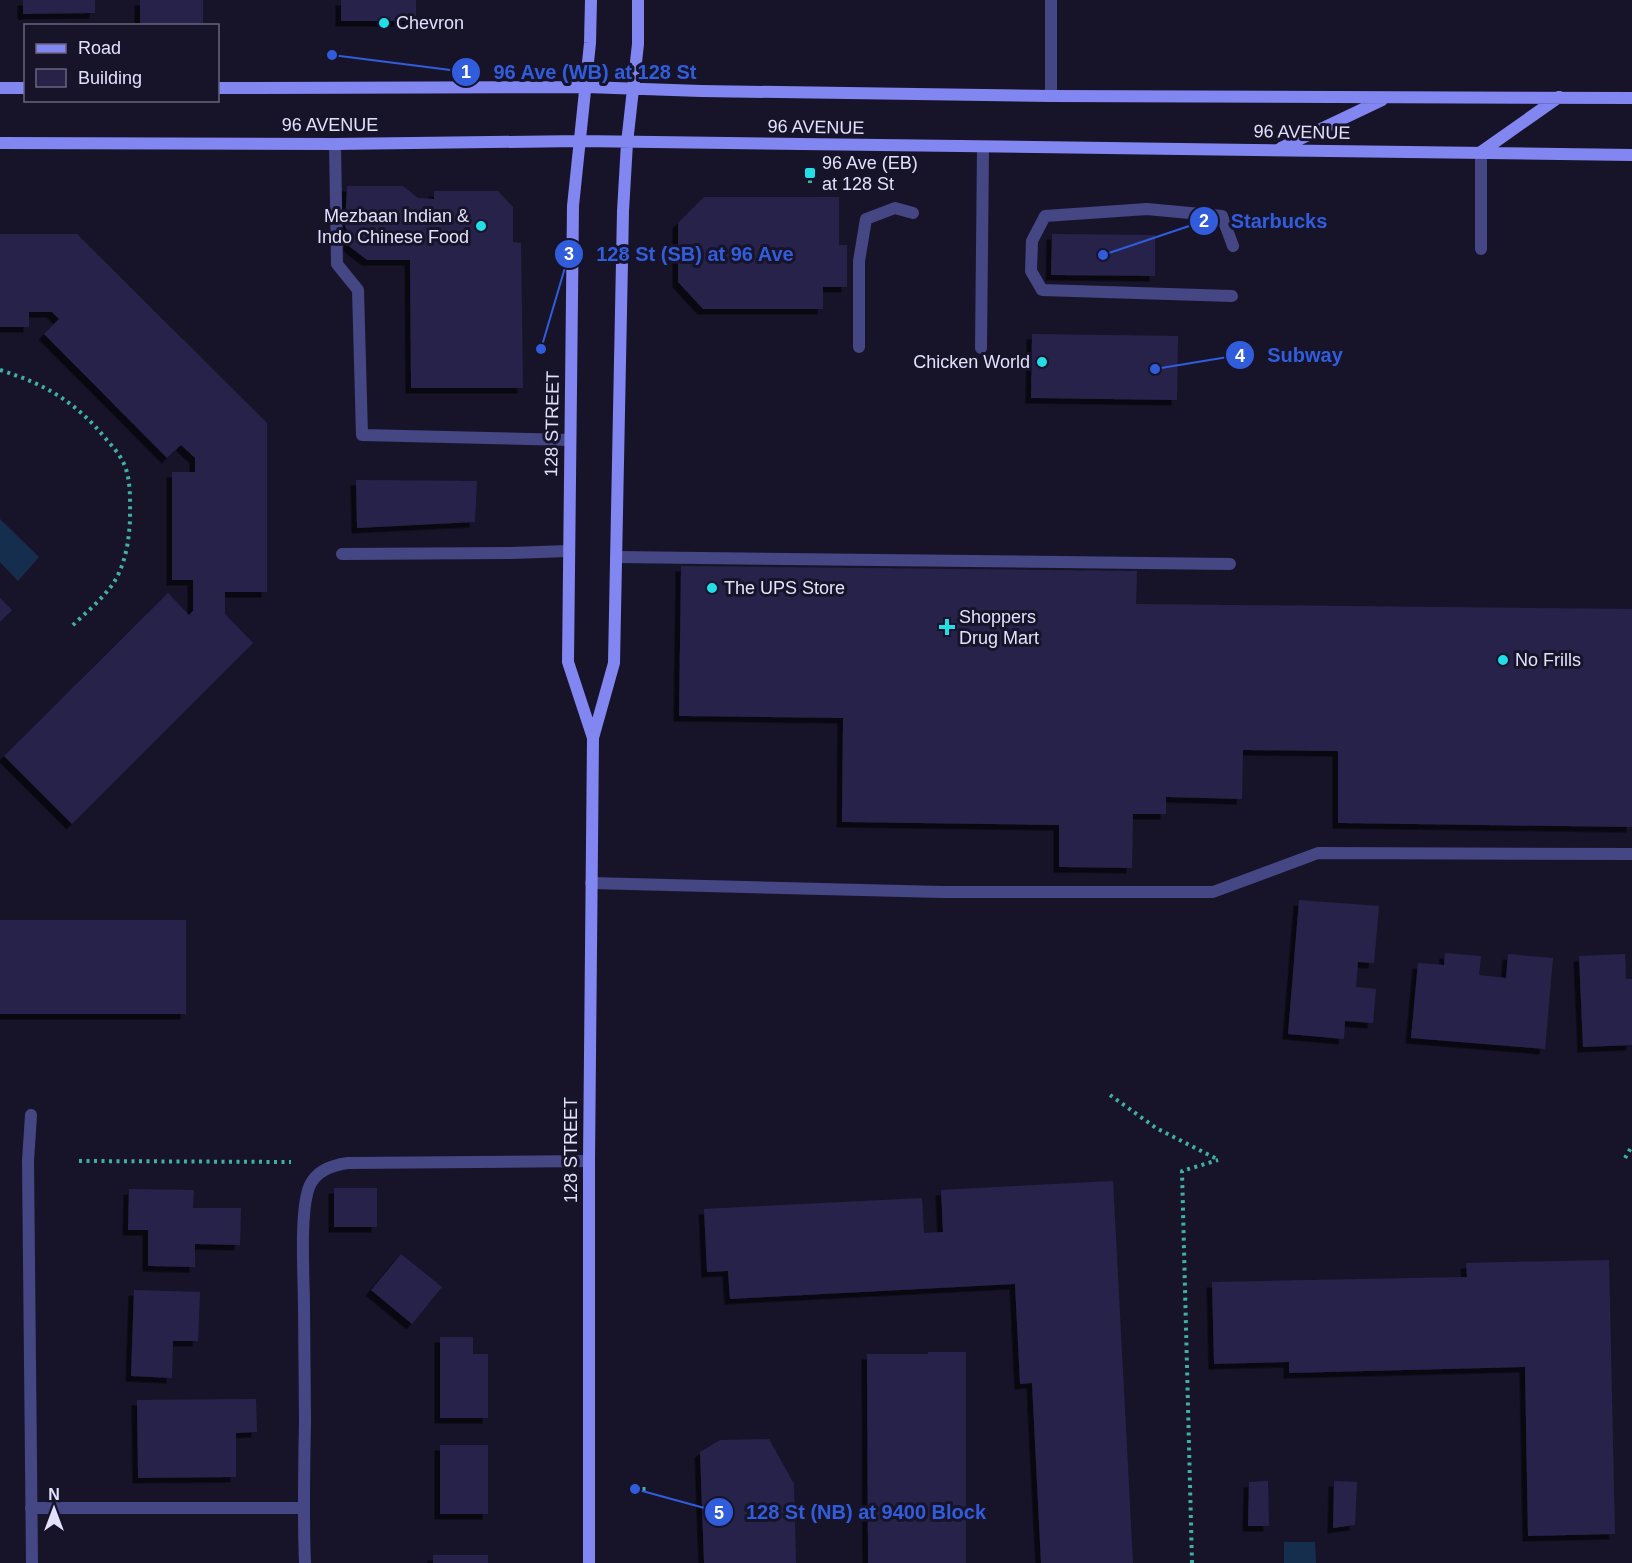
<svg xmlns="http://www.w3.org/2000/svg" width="1632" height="1563" viewBox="0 0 1632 1563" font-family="Arial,sans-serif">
	<defs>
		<filter id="shadow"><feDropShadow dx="-5.5" dy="5.5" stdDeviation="0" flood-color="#0009"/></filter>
	</defs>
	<rect width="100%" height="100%" fill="#17142a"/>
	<path fill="#162e4d" d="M0 519 39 557 18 581 0 562Z
		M1284 1542H1315L1316 1563H1284Z"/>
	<path fill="#282249" filter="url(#shadow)" d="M23 0H95V13L23 14Z
		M140 0H203V25H140Z
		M341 0H416V21H341Z
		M347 186H403L418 198 434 199V191H498L513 207V242L521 243 523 388H411L410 260H367L349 246V232L345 227Z
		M704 197H839V245H847V287H823V309H703L678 282V223Z
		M0 234H77L267 423V592H225V614L253 643 72 824 4 756 168 593 189 615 193 611V580H172V472H195V458L181 445 167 458 44 334 59 319 52 312H29V327H0Z
		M1052 234 1155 235V276L1051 275Z
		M1032 334 1178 336 1177 400 1031 398Z
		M356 480 477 481 475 522 357 528Z
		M681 566 1137 571 1136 604 1632 609V827L1338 823V751L1243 750 1242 799 1166 797V814H1133L1132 868 1059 867V825L842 822 843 718 679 716Z
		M0 598 12 610 0 622Z
		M1299 900 1379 906 1374 963 1358 962 1356 987 1376 989 1373 1023 1345 1021 1344 1039 1288 1034Z
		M0 920H186V1014H0Z
		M1445 953 1481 956 1479 975 1506 978 1508 954 1553 958 1545 1049 1411 1038 1418 963 1444 965Z
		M1625 954 1626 979H1632V1045L1583 1047 1579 956Z
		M1113 1181 1133 1563H1041L1032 1383 1020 1384 1015 1284 730 1299 728 1271 707 1272 704 1209 922 1198 924 1233 943 1232 941 1190Z
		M334 1188H377V1227H334Z
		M129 1189 194 1190 193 1208H241L240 1245 195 1244V1267L148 1266V1230H128Z
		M401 1254 442 1287 412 1324 371 1290Z
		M1609 1260 1615 1534 1528 1536 1525 1367 1289 1373V1362L1214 1364 1212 1282 1467 1277 1466 1263Z
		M134 1290 200 1292 198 1341H173L172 1378 131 1376Z
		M440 1337H473V1354H488V1418H440Z
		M928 1352H966V1563H868L867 1354H928Z
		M256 1399 257 1432 236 1433V1477L138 1478 137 1400Z
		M769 1439 794 1484 796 1563H704L700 1452 720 1440Z
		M440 1445H488V1514H440Z
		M1268 1481 1269 1526H1248L1249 1482Z
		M1334 1481 1357 1482 1355 1525 1333 1528Z
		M433 1555H488V1563H433Z"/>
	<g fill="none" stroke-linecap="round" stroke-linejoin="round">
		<path stroke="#3fb1a4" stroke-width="4" stroke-dasharray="3 4.5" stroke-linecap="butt" d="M810 173V183
			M0 370C45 384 76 402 106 439 114 448 122 457 126 469 131 485 130 503 130 520 129 540 126 559 117 577 107 596 85 613 70 628
			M1110 1095 1156 1128 1217 1159
			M1625 1158 1632 1146
			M79 1161 291 1162
			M635 1489H648
			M1192 1563 1182 1171 1218 1160"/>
		<path stroke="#454684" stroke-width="12" d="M1051 0V96
			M335 144 337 264 358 290 362 435 570 440
			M1481 152V249
			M1232 296 1042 290 1031 271 1032 241 1045 216 1147 209 1222 216 1233 246
			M859 347V261L866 219 895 208 913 213
			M981 348 983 148
			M342 554 511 553 569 551
			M616 557 1230 564
			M591 883 942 892H1213L1318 853 1632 854
			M31 1508H303
			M305 1563C303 1516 304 1469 305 1421 305 1383 304 1345 304 1307 304 1278 299 1209 310 1185 317 1170 333 1165 348 1163L589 1161"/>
		<path stroke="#454684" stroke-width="12" d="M31 1115 28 1161 32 1563"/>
		<path stroke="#8286f1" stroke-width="12" d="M591 0 590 43 573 206 568 662 593 738
			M0 88H26
			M218 88 586 87 701 91 1051 96 1632 98
			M0 143 335 144 580 141 1632 155
			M1281 148 1382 100
			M1481 152 1559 97
			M589 1563V1161L593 738 614 663 623 211 627 143 638 44V0"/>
	</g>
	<g fill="#22dee6" stroke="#17142a" stroke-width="2">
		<circle cx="384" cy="23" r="6"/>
		<rect x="804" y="167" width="12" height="12" rx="3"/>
		<circle cx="481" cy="226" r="6"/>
		<circle cx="1042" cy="362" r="6"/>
		<circle cx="712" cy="588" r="6"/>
		<path d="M944 618h6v6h6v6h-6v6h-6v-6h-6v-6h6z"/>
		<circle cx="1503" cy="660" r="6"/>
	</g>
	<g text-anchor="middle" stroke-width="6" stroke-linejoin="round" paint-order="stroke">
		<g font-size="18" fill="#e2e1fc" stroke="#17142a" text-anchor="start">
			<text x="396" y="29">Chevron</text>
			<text x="822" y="169">96 Ave (EB)<tspan x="822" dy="21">at 128 St</tspan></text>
			<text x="469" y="222" text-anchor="end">Mezbaan Indian &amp;<tspan x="469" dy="21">Indo Chinese Food</tspan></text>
			<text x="1030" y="368" text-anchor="end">Chicken World</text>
			<text x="724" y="594">The UPS Store</text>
			<text x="959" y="623">Shoppers<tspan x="959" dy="21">Drug Mart</tspan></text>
			<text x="1515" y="666">No Frills</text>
		</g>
		<g font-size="18" fill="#e2e1fc" stroke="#17142a">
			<text x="330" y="131">96 AVENUE</text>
			<text transform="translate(816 127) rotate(1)" y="6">96 AVENUE</text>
			<text transform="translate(1302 132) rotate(1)" y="6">96 AVENUE</text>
			<text transform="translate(552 424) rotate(-89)" y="6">128 STREET</text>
			<text transform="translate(571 1150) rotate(-90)" y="6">128 STREET</text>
		</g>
	</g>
	<path fill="none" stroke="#315ddc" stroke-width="2" d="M332 55L466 72M1103 255L1204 221M541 349L569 254M1155 369L1240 355M635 1489L719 1512"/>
	<g fill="#315ddc" stroke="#17142a" stroke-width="2">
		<circle cx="332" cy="55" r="6"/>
		<circle cx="1103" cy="255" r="6"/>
		<circle cx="541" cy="349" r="6"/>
		<circle cx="1155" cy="369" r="6"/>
		<circle cx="635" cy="1489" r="6"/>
		<circle cx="466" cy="72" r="15"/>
		<circle cx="1204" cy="221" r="15"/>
		<circle cx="569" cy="254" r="15"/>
		<circle cx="1240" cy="355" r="15"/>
		<circle cx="719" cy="1512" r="15"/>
	</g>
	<g font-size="18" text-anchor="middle" font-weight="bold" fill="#fff">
		<text x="466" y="78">1</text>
		<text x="1204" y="227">2</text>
		<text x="569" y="260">3</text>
		<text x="1240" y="362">4</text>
		<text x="719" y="1519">5</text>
	</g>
	<g font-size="20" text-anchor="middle" font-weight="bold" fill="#315ddc" stroke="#17142a" stroke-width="6" stroke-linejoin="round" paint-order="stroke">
		<text x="595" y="79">96 Ave (WB) at 128 St</text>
		<text x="1279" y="228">Starbucks</text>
		<text x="695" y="261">128 St (SB) at 96 Ave</text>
		<text x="1305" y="362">Subway</text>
		<text x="866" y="1519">128 St (NB) at 9400 Block</text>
	</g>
	<rect x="24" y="24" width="195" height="78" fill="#17142a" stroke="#68667e" stroke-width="1.5"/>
	<rect x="36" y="44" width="30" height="9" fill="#8286f1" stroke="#68667e" stroke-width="1.5"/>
	<text x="78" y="54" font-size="18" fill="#e2e1fc">Road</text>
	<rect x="36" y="69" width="30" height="18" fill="#282249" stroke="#68667e" stroke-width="1.5"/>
	<text x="78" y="84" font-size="18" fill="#e2e1fc">Building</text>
	<g transform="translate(54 1509)" stroke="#17142a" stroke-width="4.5" paint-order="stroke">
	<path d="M0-4.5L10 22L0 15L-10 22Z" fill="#e2e1fc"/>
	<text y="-9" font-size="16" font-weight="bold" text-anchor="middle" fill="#e2e1fc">N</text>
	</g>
</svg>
